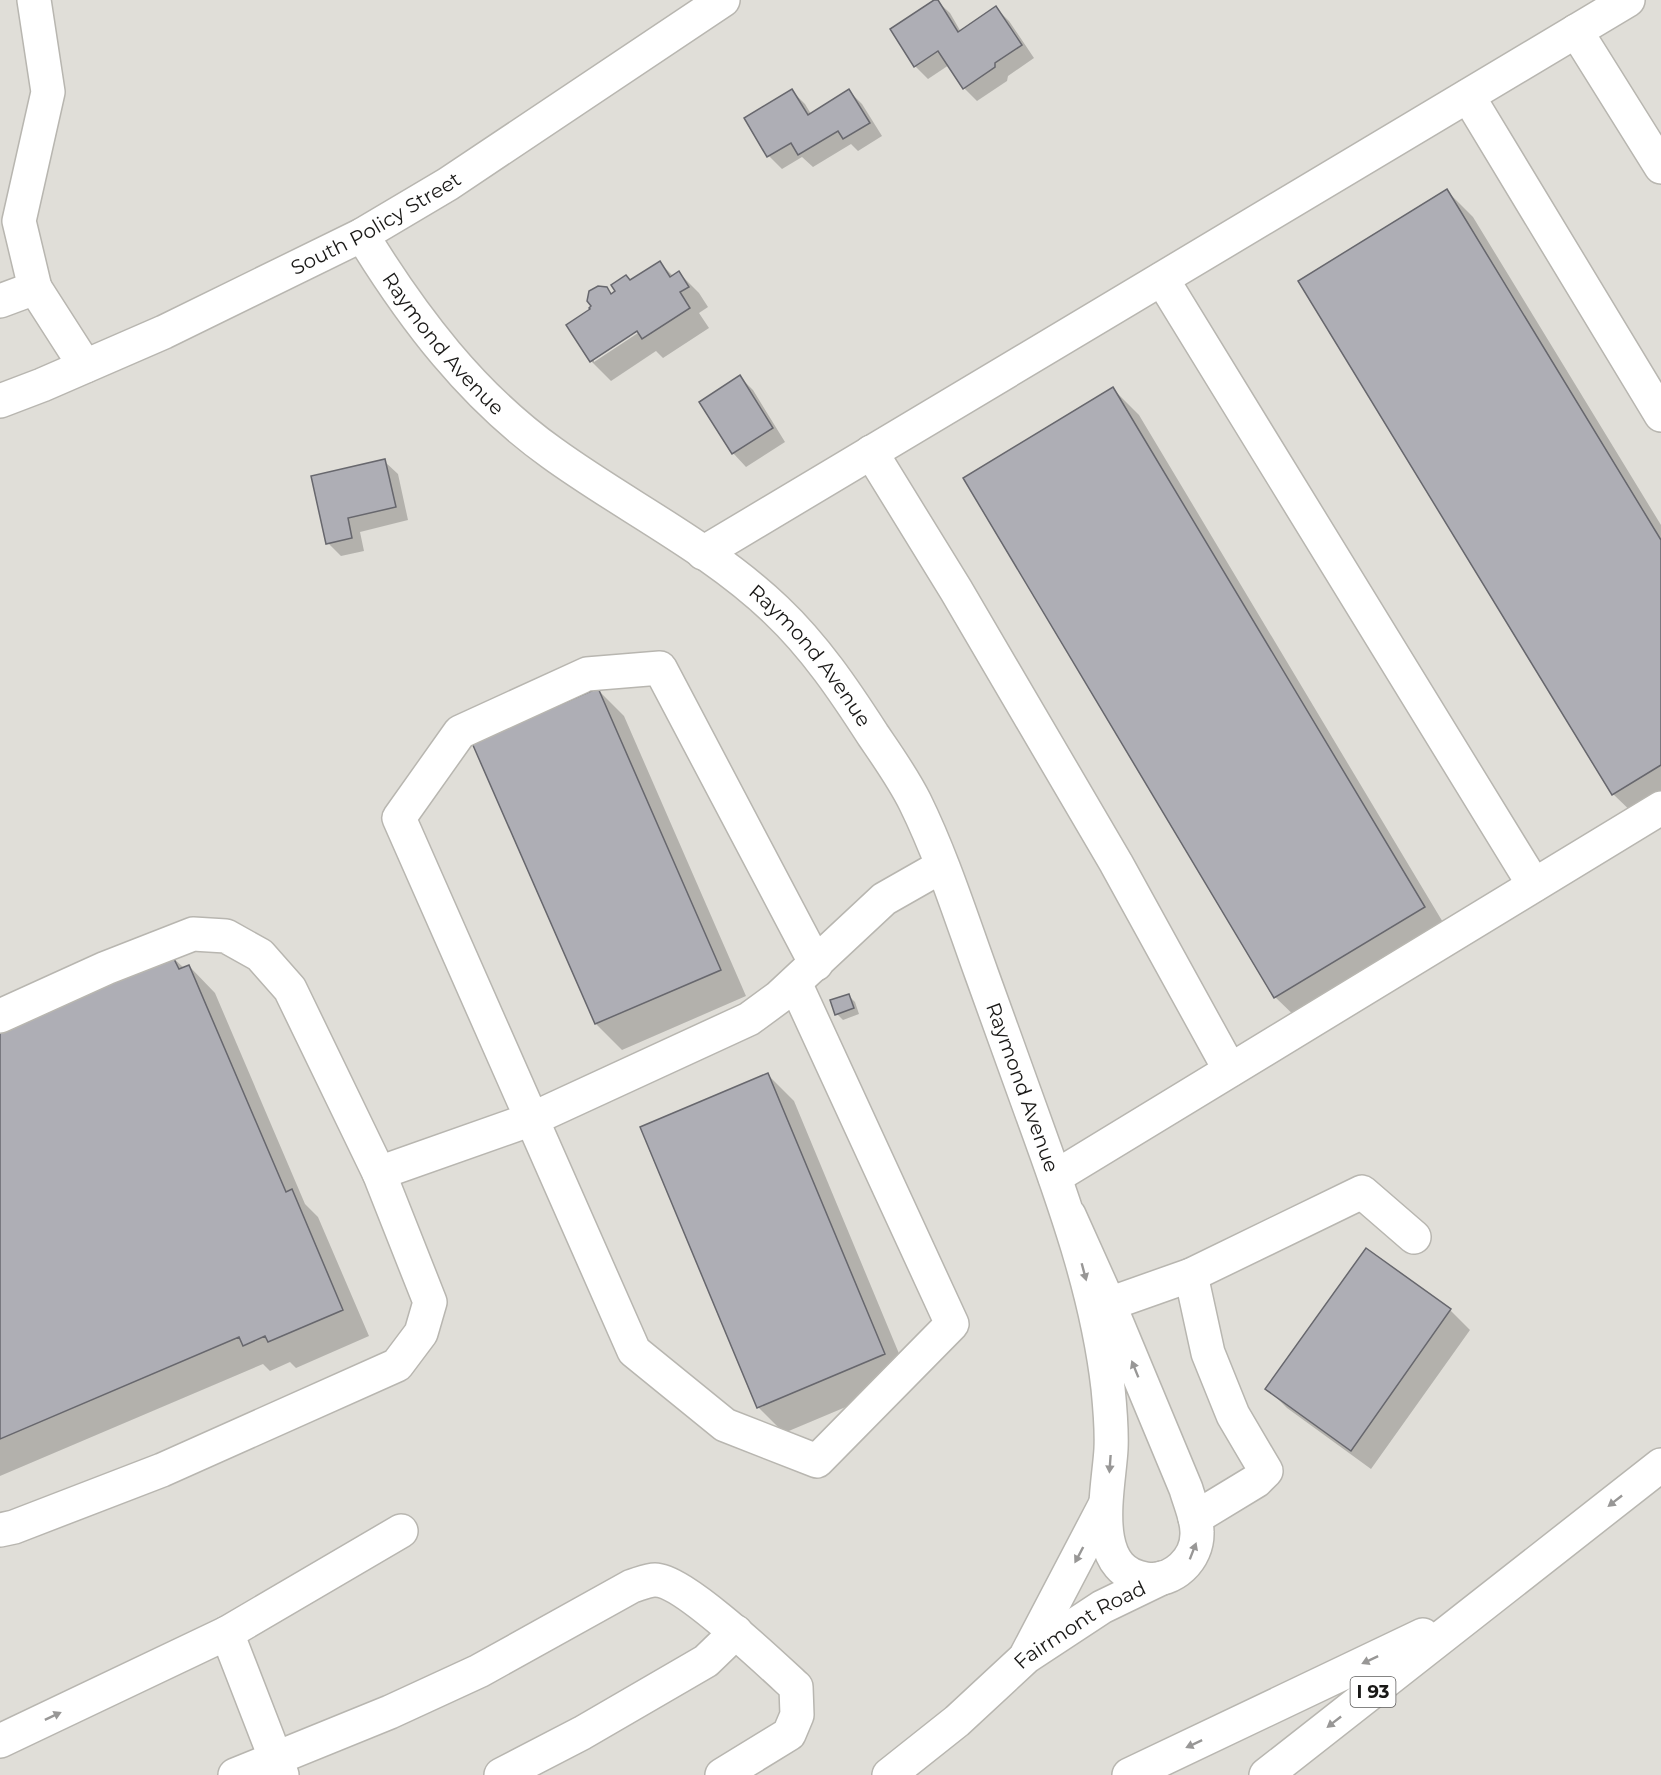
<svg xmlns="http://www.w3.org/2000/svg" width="1661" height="1775" viewBox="0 0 1661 1775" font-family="Montserrat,sans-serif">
	<rect width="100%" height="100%" fill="#e0ded8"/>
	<path fill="#0003" fill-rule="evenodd" d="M936 0 950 13 961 32 996 8 1009 21 1034 58 1008 76 1007 81 977 101 964 88 949 65 928 79 915 66Z
		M792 91 805 104 811 114 849 91 862 104 882 136 858 151 851 144 813 167 802 157 782 169 769 156Z
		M1447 191 1473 217 1661 525V807L1640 820 1613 794Z
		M660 263 674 277 679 273 699 293 708 307 699 313 709 328 663 358 656 351 611 381 591 361 592 310 606 288 612 295ZM642 326 644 329 594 362V358Z
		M740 377 753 390 785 442 746 467 733 453Z
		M1113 389 1139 415 1450 934 1302 1023 1275 997Z
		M384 461 398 474 408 520 360 532 364 551 341 556 328 543Z
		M598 690 624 716 746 996 622 1050 596 1024 474 743Z
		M172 957 184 968 189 966 215 993 305 1204 318 1217 369 1336 296 1368 290 1362 270 1371 263 1364 0 1476V1031Z
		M848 995 855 1002 859 1014 843 1020 837 1014Z
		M768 1075 794 1101 910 1380 784 1433 758 1407Z
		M1367 1250 1450 1310 1470 1330 1371 1469 1287 1408 1267 1388Z"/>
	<path fill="#aeaeb5" stroke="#67676d" stroke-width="1.5" d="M934 0H938L958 32 996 6 1022 45 995 63V67L963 89 938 51 914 67 890 29Z
		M792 89 808 115 849 89 870 123 843 139 838 131 798 155 791 143 767 157 744 118Z
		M1447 189 1661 540V765L1612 795 1298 281Z
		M660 261 670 277 679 271 689 287 680 292 690 308 642 339 637 331 590 362 566 325 590 309 589 308 591 306 587 301 589 291 598 286 607 287 611 294 615 291 611 285 626 275 630 280Z
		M740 375 773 428 732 454 699 402Z
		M1113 387 1425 907 1274 998 963 478Z
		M385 459 396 507 348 518 352 538 326 544 311 476Z
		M598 688 721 970 595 1024 472 743Z
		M172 955 179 969 189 965 286 1192 292 1189 343 1310 268 1342 265 1336 243 1346 239 1337 0 1439V1029Z
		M849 994 854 1008 835 1015 830 1000Z
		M768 1073 885 1354 757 1408 640 1127Z
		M1366 1248 1451 1309 1351 1451 1265 1389Z"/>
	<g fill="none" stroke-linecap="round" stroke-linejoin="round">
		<defs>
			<g id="minor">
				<path d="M34 0 48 92 19 221 35 288"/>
				<path d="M1576 31 1661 167"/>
				<path d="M1468 96 1661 415"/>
				<path id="s1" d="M362 235C413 318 472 396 552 453 625 506 710 547 776 610 815 647 844 690 873 735 888 757 903 778 915 802 942 857 961 917 982 975 1001 1027 1020 1080 1039 1133 1069 1216 1098 1300 1108 1388 1110 1408 1112 1428 1111 1449 1109 1488 1088 1571 1146 1579 1173 1583 1198 1559 1197 1532 1197 1518 1190 1503 1186 1489L1109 1304 1069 1215"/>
				<path d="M1162 279 1534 885"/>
				<path d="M0 301 35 288 85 366"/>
				<path id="s2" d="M0 401 42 385 164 332 362 235 448 184 723 0"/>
				<path d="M871 452 956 590 1116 863 1230 1070"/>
				<path d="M703 553 1628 0"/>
				<path d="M795 983 952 1324 817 1461 725 1425 634 1351 399 818 460 732 587 674 660 668 816 964"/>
				<path d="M0 1016 106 968 193 934 226 936 260 955 290 989 379 1173 430 1302 421 1333 397 1365 162 1470 14 1527 0 1530"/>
				<path d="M379 1173 532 1119 749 1019 779 997 884 899 942 866"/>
				<path d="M1055 1177 1661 808"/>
				<path d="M1191 1275 1208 1353 1233 1415 1266 1471 1256 1481 1195 1518"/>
				<path d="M1109 1304 1191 1275 1362 1192 1414 1237"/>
				<path d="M227 1633 282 1775"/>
				<path d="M1027 1654 1105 1505"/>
				<path d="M0 1741 227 1633 401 1531"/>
				<path d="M235 1775 390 1712 479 1671 632 1586C639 1584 648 1580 655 1580 683 1580 772 1665 796 1687L797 1715 789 1734 722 1775"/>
				<path d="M501 1775 582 1733 706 1661 736 1632"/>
				<path id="s3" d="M889 1775 957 1721 1026 1657 1102 1607 1162 1578"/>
			</g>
			<path id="highway" d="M1129 1775 1423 1635
				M1266 1775 1661 1465"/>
		</defs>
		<use href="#minor" stroke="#b8b6b0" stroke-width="36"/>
		<use href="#highway" stroke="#b8b6b0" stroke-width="36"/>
		<use href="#minor" stroke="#fff" stroke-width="33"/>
		<use href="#highway" stroke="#fff" stroke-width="33"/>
	</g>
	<defs><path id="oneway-solid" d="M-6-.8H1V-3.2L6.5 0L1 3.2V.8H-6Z" transform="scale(1.5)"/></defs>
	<g fill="#989796">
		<use href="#oneway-solid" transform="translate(1084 1272) rotate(75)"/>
		<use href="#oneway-solid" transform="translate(1135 1369) rotate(-112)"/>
		<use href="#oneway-solid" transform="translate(1110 1464) rotate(94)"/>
		<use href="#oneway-solid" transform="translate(1615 1501) rotate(142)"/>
		<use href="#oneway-solid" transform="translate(1193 1551) rotate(-69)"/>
		<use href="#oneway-solid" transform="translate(1079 1555) rotate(118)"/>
		<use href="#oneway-solid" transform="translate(1370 1660) rotate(155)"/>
		<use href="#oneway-solid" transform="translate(53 1716) rotate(-25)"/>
		<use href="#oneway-solid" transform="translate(1334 1722) rotate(142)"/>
		<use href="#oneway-solid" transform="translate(1194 1744) rotate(155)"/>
	</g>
	<g text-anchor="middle" stroke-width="4.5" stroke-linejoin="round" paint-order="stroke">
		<rect fill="#fff" stroke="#5e5d5c" stroke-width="1.5" x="1350.5" y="1677" width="45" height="30" rx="4.5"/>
		<g font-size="18" font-weight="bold" fill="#191816">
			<text x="1373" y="1698">I 93</text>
		</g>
		<g font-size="20" fill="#191816" stroke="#fff">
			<text dy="7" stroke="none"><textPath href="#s2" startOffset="416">South Policy Street</textPath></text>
			<text dy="7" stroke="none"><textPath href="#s1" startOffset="136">Raymond Avenue</textPath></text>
			<text dy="7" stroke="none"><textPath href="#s1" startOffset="622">Raymond Avenue</textPath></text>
			<text dy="7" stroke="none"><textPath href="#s1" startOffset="1108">Raymond Avenue</textPath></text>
			<text dy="7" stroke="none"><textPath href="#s3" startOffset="244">Fairmont Road</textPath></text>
		</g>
	</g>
</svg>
